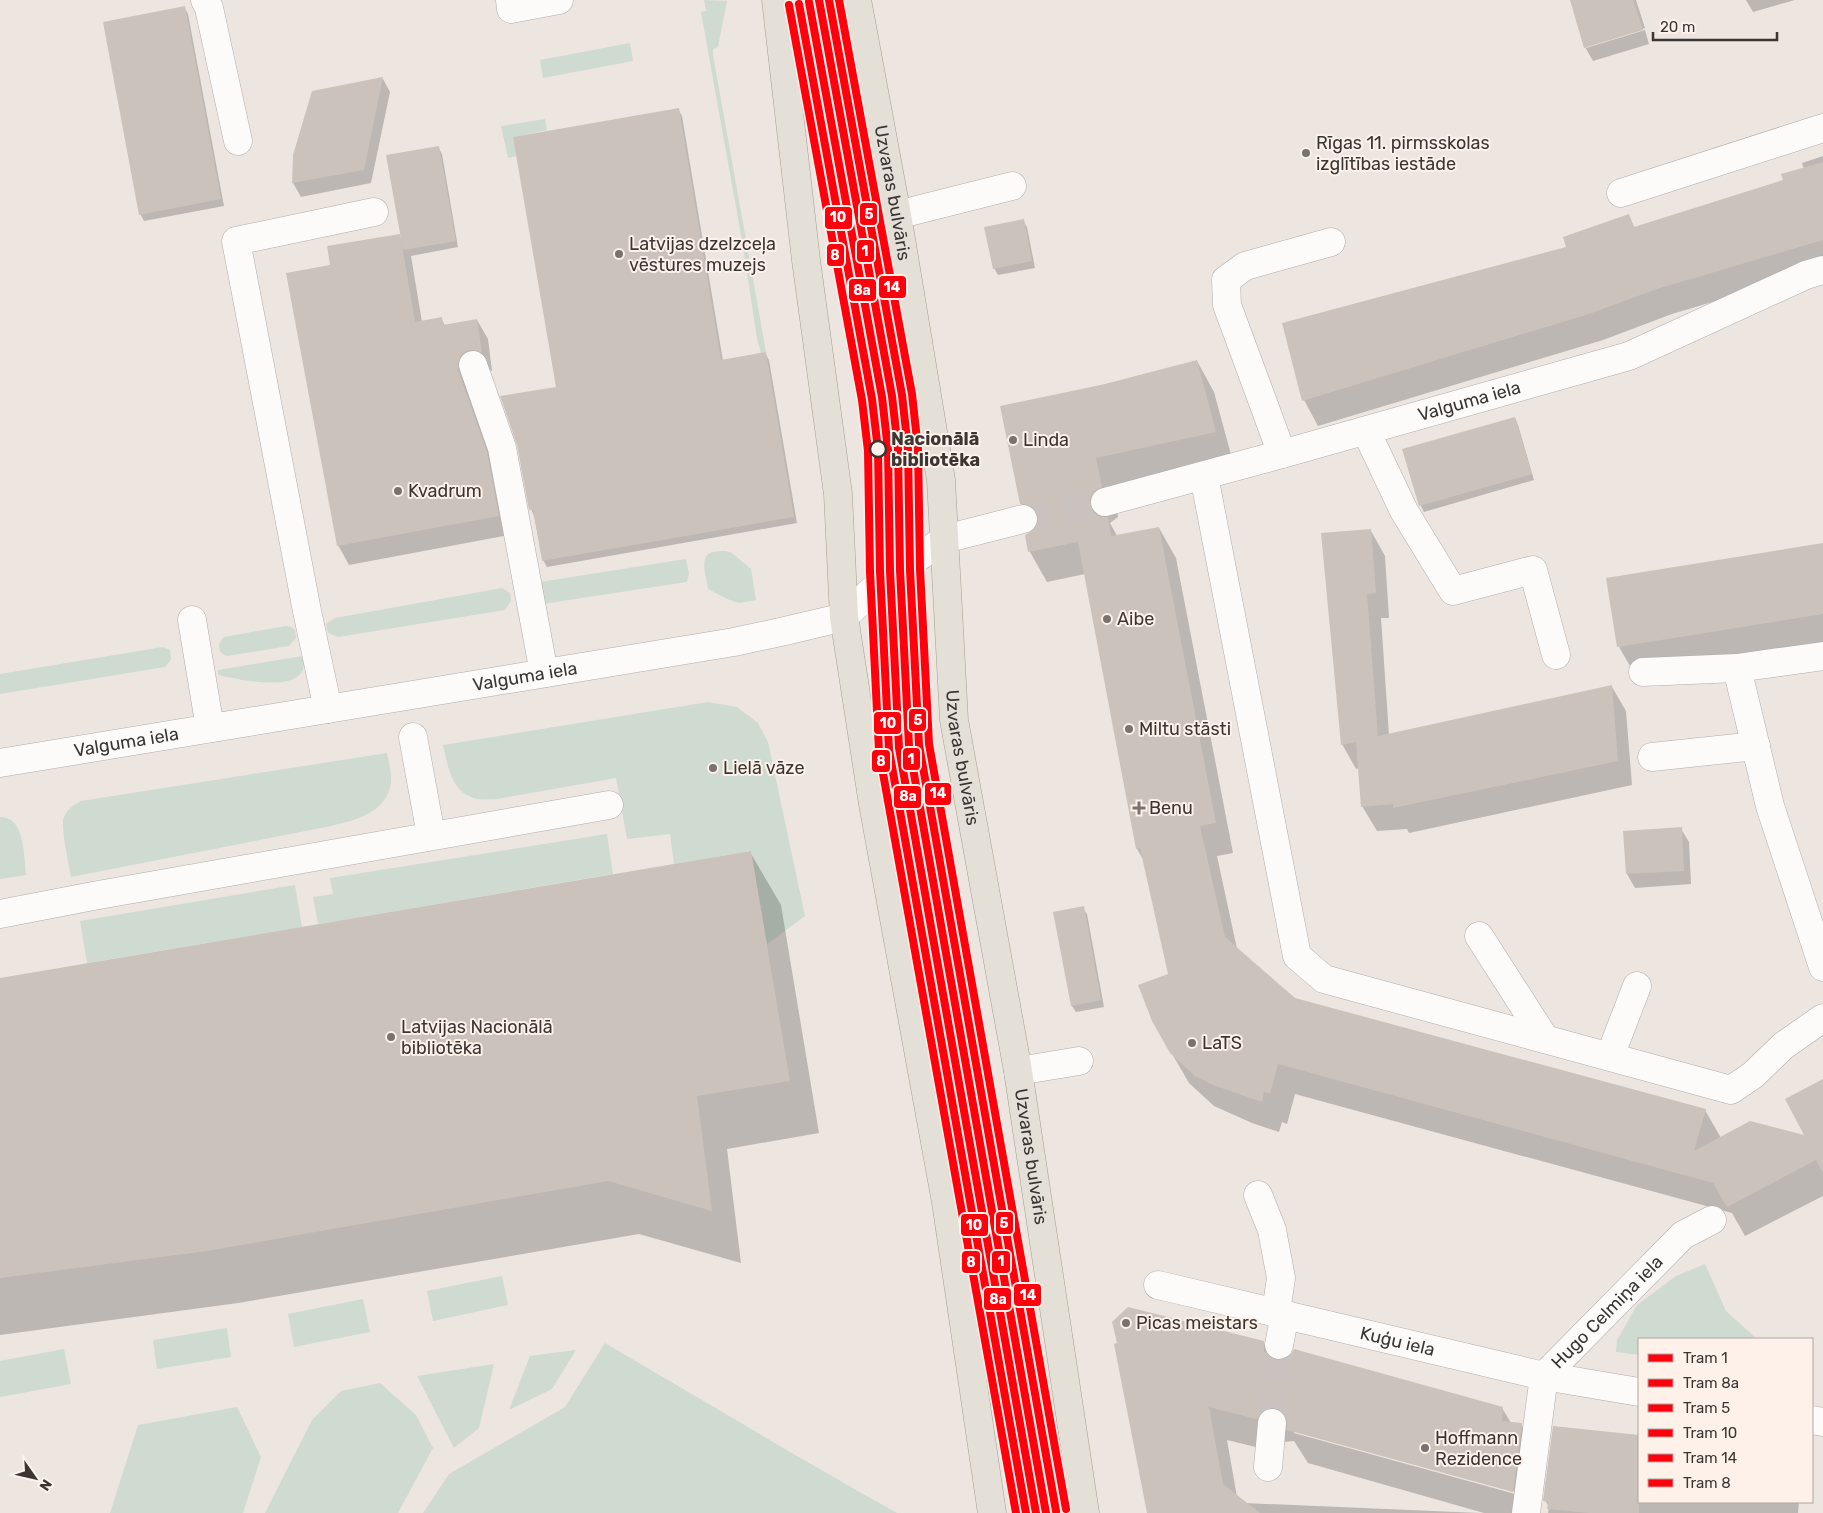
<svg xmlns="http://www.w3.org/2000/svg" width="1823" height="1513" viewBox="0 0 1823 1513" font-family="Rubik,sans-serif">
	<rect width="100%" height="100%" fill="#ece5e0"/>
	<path fill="#cfdbd0" d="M704 0 727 1 718 47 713 49V55L766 352 761 353 757 339 743 246 701 12 706 11Z
		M630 43 633 61 543 78 540 60Z
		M545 119 547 130 514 137 517 156 508 158 501 126Z
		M726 551 732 553 751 569 756 600 739 603 727 599 708 589C707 579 699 559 710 553 714 551 721 551 726 551Z
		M686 559 689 574 687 582 542 604 540 582Z
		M502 588 510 593 511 601 505 610 338 637 328 633 326 624 335 618Z
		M286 626 291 627 295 630 296 638 289 646 227 656C217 652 217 644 224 637Z
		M163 647 170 650 171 660 165 667 0 694V674Z
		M303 656C313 696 242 680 222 676L218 674V670Z
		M708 702 737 707 758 723 768 742 805 916 767 944 751 851 674 864 670 834 627 839 616 778 497 799C490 799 483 800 477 799 451 793 448 766 443 745Z
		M387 753C389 764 393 777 390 788 382 816 350 821 326 827L71 877C69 865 60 826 64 817 67 809 75 804 81 801Z
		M0 817C25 816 24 857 26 875L0 879Z
		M607 834 613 874 318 924 313 897 333 894 330 878Z
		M295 885 302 927 87 963 80 921Z
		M1705 1264 1726 1311 1757 1339H1639V1355L1616 1352 1617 1340 1637 1305 1676 1276Z
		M502 1276 508 1305 433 1321 427 1291Z
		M363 1299 370 1332 294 1347 288 1314Z
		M227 1328 231 1357 157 1369 153 1340Z
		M605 1343C702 1400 799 1458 897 1513H423L449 1474 565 1407Z
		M64 1349 71 1384 0 1397V1361Z
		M576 1350 552 1389 509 1410 530 1356Z
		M494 1364 479 1428 454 1448 417 1376Z
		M380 1383 416 1415 433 1448 398 1513H265L312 1420 341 1391Z
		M237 1407 261 1457 243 1513H110L138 1425Z"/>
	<path fill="#0003" fill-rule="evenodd" d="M1571 0H1636L1645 28 1586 46V48L1645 30 1649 44 1593 61 1585 47Z
		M1746 0H1795L1753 12Z
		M184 7 188 14 224 206 144 221 141 215 105 23Z
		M383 79 390 92 371 183 301 197 293 183 295 155 313 92Z
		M678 109 682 116 723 361 765 353 769 360 797 523 547 567 543 560 534 516 531 509 558 388Z
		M438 147 442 154 458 247 411 256 422 322 441 318 445 326 477 320 488 339 492 371 487 369 497 473 509 535 349 565 338 545 332 266 399 235 402 241Z
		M1823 156V269L1672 314 1603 340 1318 426 1304 400 1568 247 1628 215 1635 228 1785 181 1804 169 1802 163Z
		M1023 221 1027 227 1035 268 998 275 994 268Z
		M1197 361 1214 392 1233 462 1113 488 1118 517 1110 523 1117 536 1159 528 1176 558 1233 853 1217 856 1237 949 1294 999 1705 1110 1721 1138 1806 1137 1823 1080V1196L1745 1236 1732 1213 1295 1094 1287 1124 1282 1122 1279 1132 1252 1123 1214 1106 1189 1083 1171 1052 1169 975 1144 861 1137 849 1085 574 1047 582 1030 552 1027 535 1036 529 1021 503 1106 385Z
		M1515 418 1518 425 1534 480 1424 512 1421 506 1404 450Z
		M1371 531 1385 556 1389 618H1381L1389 735 1612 687 1626 711 1632 785 1409 833 1407 829 1377 831 1362 806 1360 768 1356 769 1342 744Z
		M1823 544V653L1640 683 1619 647Z
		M1681 829 1689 842 1691 884 1635 888 1627 874 1625 832Z
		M750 852 781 905 819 1133 727 1149 741 1263 639 1234 238 1303 0 1335V980Z
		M1083 908 1087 914 1104 1007 1076 1012 1072 1006Z
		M1263 1342 1274 1361 1502 1408 1511 1423 1521 1424 1541 1458 1533 1513H1484L1308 1463 1294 1441 1284 1442 1278 1447 1276 1452 1227 1440 1237 1497 1245 1503 1480 1513H1148L1115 1345ZM1294 1431 1519 1493V1495L1294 1433Z
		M1554 1428 1639 1437V1502H1799L1798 1513H1548L1549 1507 1545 1500Z"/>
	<path fill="#ccc2bc" d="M1570 0H1633L1643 30 1584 48Z
		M185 6 221 199 139 215 103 22Z
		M383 77 364 170 292 183 293 155 312 91Z
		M679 108 721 360 766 352 794 517 542 561 533 509 529 510 517 445 500 396 556 387 513 137Z
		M439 146 456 241 403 250 386 155Z
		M1823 162V240L1657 289 1589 314 1302 401 1282 323 1566 247 1563 237 1629 214 1634 227 1783 180 1781 174Z
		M1024 219 1032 261 993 269 984 227Z
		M400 234 415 322 442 317 443 325 477 319 482 353 475 350H468L462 354 458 362V370L487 452 499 516 337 546 286 273 330 265 327 246Z
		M1197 360 1216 432 1096 458 1102 487 1094 491 1090 498V506L1094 513 1101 517H1108L1111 536 1159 527 1216 823 1200 826 1225 937 1295 998 1706 1109 1694 1151 1750 1121 1804 1135 1785 1099 1823 1079V1173L1816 1160 1727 1207 1713 1183 1278 1064 1270 1094 1264 1092 1262 1102 1213 1085 1195 1076 1170 1053 1152 1021 1138 985 1168 974 1140 848 1136 849 1078 542 1028 552 1025 535 1034 530 1038 524V516L1034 508 1028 504H1020L1000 406 1105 384Z
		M1515 417 1532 474 1419 506 1402 449Z
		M1371 529 1376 593 1367 594 1378 736 1612 685 1618 761 1393 808V804L1361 807 1356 742 1341 745 1321 533Z
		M1823 543V614L1617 647 1606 578Z
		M1682 827 1684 871 1626 874 1623 831Z
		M751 851 790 1081 697 1096 712 1211 608 1181 207 1251 0 1278V978Z
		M1084 906 1101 1000 1071 1006 1053 912Z
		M1128 1307 1264 1341V1351L1269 1357 1276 1360H1285L1290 1356 1294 1349 1503 1407 1502 1421 1522 1423 1513 1492 1287 1430 1286 1416 1281 1410 1274 1408 1265 1409 1260 1414 1257 1419 1209 1407 1223 1484 1260 1513H1147L1114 1344 1117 1343 1112 1322Z
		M1553 1426 1639 1435V1513H1589L1547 1509 1548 1502 1543 1501Z"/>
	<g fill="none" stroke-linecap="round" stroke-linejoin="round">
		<path stroke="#c9c2be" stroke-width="28" stroke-dasharray="28 14" stroke-linecap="butt" d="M1023 519 1105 502
			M1272 1423 1279 1345"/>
		<defs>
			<g id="minor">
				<path d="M205 0 209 8 238 141"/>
				<path d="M510 0 511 9 559 0"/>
				<path d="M1621 193 1823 128"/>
				<path d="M897 215 1012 186"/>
				<path d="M473 365 502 448 544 673"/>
				<path d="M1366 431 1404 511 1453 591 1533 570 1556 655"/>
				<path d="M1282 454 1227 305 1226 280 1245 266 1331 242"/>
				<path d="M1204 476 1297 956 1324 979 1731 1090 1753 1075 1783 1046 1823 1018"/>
				<path id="s1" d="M1105 502 1282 454 1629 356 1806 275 1823 270"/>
				<path d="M192 620 210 728"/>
				<path d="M1737 668 1770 806 1823 967"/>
				<path d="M1643 672 1737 668 1823 656"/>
				<path d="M328 709 307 611 236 241 374 212"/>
				<path d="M413 737 431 835"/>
				<path d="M1652 757 1756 746"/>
				<path id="s2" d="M0 763 734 642 785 631 844 617 880 583 945 539 1023 519"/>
				<path d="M0 914 93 896 609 805"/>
				<path d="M1479 936 1545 1039"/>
				<path d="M1610 1056 1637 986"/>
				<path d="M1018 1071 1079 1061"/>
				<path d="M1258 1195 1272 1230 1281 1278 1276 1312"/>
				<path id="s3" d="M1158 1285 1544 1376 1639 1392"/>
				<path d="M1279 1345 1285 1314"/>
				<path d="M1812 1420 1823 1422"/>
				<path d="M1268 1467 1272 1423"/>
				<path id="s4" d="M1526 1513 1544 1376 1683 1235 1712 1220"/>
			</g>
			<g id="major">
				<path d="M776 0 806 260 838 494 844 617 873 804 946 1202 992 1513"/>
				<path id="s5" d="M857 0 897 215 941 480 954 720 1018 1071 1085 1513"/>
			</g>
		</defs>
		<use href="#minor" stroke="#b2aca9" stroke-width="29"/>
		<use href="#major" stroke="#a59e8e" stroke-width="29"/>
		<use href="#minor" stroke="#fcfbfa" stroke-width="28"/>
		<use href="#major" stroke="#e4e0d8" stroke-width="28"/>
		<defs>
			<path id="tram-1" d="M819 0 892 396 898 449 900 570 909 746 1046 1513"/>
			<path id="tram-2" d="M809 2 882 397 888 450 890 571 899 748 1036 1513"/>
			<path id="tram-3" d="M829 0 902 395 908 449 910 570 919 745 1056 1511"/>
			<path id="tram-4" d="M799 4 872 399 878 450 880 571 889 750 1026 1513"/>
			<path id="tram-5" d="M839 0 912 394 918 449 920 569 929 744 1066 1509"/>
			<path id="tram-6" d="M789 5 862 400 868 451 870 572 879 751 1016 1513"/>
		</defs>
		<use href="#tram-1" stroke="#fdf1e9" stroke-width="11"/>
		<use href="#tram-2" stroke="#fdf1e9" stroke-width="11"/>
		<use href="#tram-3" stroke="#fdf1e9" stroke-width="11"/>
		<use href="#tram-4" stroke="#fdf1e9" stroke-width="11"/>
		<use href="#tram-5" stroke="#fdf1e9" stroke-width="11"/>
		<use href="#tram-6" stroke="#fdf1e9" stroke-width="11"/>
		<use href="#tram-1" stroke="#ff000c" stroke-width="8"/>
		<use href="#tram-2" stroke="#ff000c" stroke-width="8"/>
		<use href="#tram-3" stroke="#ff000c" stroke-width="8"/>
		<use href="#tram-4" stroke="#ff000c" stroke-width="8"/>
		<use href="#tram-5" stroke="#ff000c" stroke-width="8"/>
		<use href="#tram-6" stroke="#ff000c" stroke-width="8"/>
	</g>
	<g fill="#797370" stroke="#fdf1e9" stroke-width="2">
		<circle cx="1306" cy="153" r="5"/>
		<circle cx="619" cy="254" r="5"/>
		<circle cx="1013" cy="440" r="5"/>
		<circle cx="398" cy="491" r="5"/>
		<circle cx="1107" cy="619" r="5"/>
		<circle cx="1129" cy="729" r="5"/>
		<circle cx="713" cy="768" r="5"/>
		<path d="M1136.5 800.5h5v5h5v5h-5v5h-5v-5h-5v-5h5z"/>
		<circle cx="391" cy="1037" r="5"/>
		<circle cx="1192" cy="1043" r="5"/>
		<circle cx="1126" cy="1323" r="5"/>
		<circle cx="1425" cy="1448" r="5"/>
	</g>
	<circle fill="#fdf1e9" stroke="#3b3634" stroke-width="2.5" cx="878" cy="449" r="8"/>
	<g text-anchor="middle" stroke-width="4" stroke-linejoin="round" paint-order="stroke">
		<g font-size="18" fill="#3b3634" stroke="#fdf1e9" text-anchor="start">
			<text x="1316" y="149">Rīgas 11. pirmsskolas<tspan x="1316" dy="21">izglītības iestāde</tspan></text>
			<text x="629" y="250">Latvijas dzelzceļa<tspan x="629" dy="21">vēstures muzejs</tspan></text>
			<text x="1023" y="446">Linda</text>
			<text x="408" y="497">Kvadrum</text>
			<text x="1117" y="625">Aibe</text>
			<text x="1139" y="735">Miltu stāsti</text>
			<text x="723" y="774">Lielā vāze</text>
			<text x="1149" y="814">Benu</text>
			<text x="401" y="1033">Latvijas Nacionālā<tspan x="401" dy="21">bibliotēka</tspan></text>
			<text x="1202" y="1049">LaTS</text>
			<text x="1136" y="1329">Picas meistars</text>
			<text x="1435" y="1444">Hoffmann<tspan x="1435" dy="21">Rezidence</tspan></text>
		</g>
		<g font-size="18" fill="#3b3634" stroke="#fdf1e9">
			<text dy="6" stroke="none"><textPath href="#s5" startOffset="196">Uzvaras bulvāris</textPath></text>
			<text dy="6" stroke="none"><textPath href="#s1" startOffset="378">Valguma iela</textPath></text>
			<text dy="6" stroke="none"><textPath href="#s2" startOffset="532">Valguma iela</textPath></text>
			<text dy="6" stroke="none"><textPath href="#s2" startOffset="128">Valguma iela</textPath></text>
			<text dy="6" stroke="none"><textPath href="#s5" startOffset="766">Uzvaras bulvāris</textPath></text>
			<text dy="6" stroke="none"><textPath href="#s5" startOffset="1171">Uzvaras bulvāris</textPath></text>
			<text dy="6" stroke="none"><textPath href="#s4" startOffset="228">Hugo Celmiņa iela</textPath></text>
			<text dy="6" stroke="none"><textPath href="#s3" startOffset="246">Kuģu iela</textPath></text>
		</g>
		<g font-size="18" font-weight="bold" fill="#3b3634" stroke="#fdf1e9" text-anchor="start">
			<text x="891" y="445">Nacionālā<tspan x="891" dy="21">bibliotēka</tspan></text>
		</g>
	</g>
	<g stroke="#fdf1e9" stroke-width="2">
		<rect x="859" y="202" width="19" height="24" rx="5" fill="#ff000c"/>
		<rect x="824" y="206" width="29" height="24" rx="5" fill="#ff000c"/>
		<rect x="856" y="239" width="19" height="24" rx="5" fill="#ff000c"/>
		<rect x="826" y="243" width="19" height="24" rx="5" fill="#ff000c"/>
		<rect x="878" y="275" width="29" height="24" rx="5" fill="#ff000c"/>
		<rect x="848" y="278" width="29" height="24" rx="5" fill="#ff000c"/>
		<rect x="908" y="708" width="19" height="24" rx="5" fill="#ff000c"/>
		<rect x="873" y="711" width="29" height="24" rx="5" fill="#ff000c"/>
		<rect x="902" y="747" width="19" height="24" rx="5" fill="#ff000c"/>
		<rect x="871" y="749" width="20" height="24" rx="5" fill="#ff000c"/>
		<rect x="924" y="782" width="28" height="24" rx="5" fill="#ff000c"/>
		<rect x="893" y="785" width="29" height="24" rx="5" fill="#ff000c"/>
		<rect x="995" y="1211" width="19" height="24" rx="5" fill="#ff000c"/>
		<rect x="960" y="1213" width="29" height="24" rx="5" fill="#ff000c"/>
		<rect x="991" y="1250" width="20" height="24" rx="5" fill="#ff000c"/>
		<rect x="961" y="1250" width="20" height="24" rx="5" fill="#ff000c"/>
		<rect x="1013" y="1283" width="29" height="24" rx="5" fill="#ff000c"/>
		<rect x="983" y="1287" width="29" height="24" rx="5" fill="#ff000c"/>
	</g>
	<g font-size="14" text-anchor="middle" font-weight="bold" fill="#fff">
		<text x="869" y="219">5</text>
		<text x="838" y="222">10</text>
		<text x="865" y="256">1</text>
		<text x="835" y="260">8</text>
		<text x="892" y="292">14</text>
		<text x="862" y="295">8a</text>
		<text x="918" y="725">5</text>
		<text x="888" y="728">10</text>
		<text x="911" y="764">1</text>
		<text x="881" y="766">8</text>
		<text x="938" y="798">14</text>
		<text x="908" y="801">8a</text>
		<text x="1004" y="1228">5</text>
		<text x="974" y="1230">10</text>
		<text x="1001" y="1266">1</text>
		<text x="971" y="1267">8</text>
		<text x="1028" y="1300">14</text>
		<text x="998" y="1304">8a</text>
	</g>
	<rect x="1638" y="1338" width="175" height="165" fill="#fdf1e9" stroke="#afa6a1"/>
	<rect x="1648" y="1354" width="25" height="8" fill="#ff000c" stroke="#afa6a1"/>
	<text x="1683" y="1363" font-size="15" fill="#3b3634">Tram 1</text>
	<rect x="1648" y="1379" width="25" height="8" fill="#ff000c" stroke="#afa6a1"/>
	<text x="1683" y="1388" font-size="15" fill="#3b3634">Tram 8a</text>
	<rect x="1648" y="1404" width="25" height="8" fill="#ff000c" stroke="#afa6a1"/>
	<text x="1683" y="1413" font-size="15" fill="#3b3634">Tram 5</text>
	<rect x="1648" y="1429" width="25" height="8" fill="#ff000c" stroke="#afa6a1"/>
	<text x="1683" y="1438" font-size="15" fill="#3b3634">Tram 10</text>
	<rect x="1648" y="1454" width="25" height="8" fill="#ff000c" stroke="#afa6a1"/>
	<text x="1683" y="1463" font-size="15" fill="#3b3634">Tram 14</text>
	<rect x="1648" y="1479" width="25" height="8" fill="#ff000c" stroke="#afa6a1"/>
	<text x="1683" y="1488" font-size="15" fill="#3b3634">Tram 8</text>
	<g transform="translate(35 1478) rotate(124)" stroke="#fdf1e9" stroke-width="4" paint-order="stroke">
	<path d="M0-4L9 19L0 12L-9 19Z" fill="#3b3634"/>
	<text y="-8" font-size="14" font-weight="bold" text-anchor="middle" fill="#3b3634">N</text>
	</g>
	<path d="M1653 32v8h124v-8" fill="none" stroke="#3b3634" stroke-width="2.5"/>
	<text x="1660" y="32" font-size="15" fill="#3b3634" stroke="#fdf1e9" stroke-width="4" paint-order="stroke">20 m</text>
</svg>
